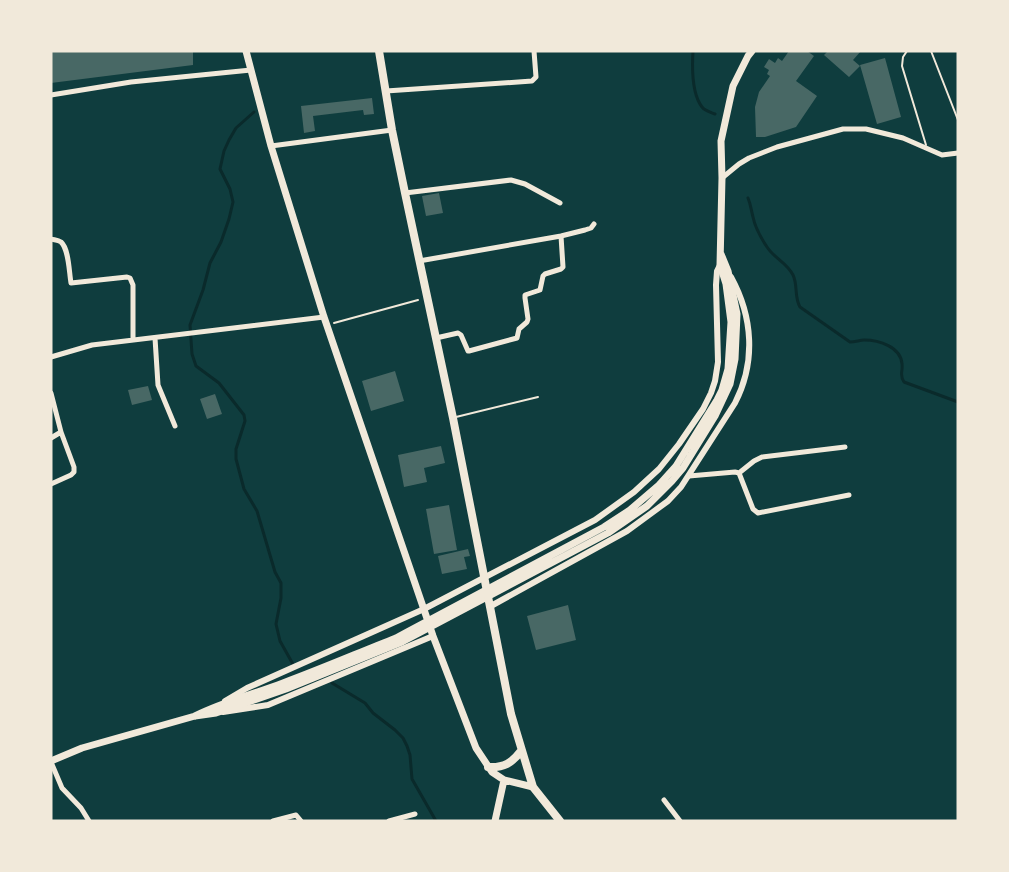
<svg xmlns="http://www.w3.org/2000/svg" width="1009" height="872" viewBox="0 0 1009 872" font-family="'PT Sans',sans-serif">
	<rect width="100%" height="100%" fill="#0f3d3e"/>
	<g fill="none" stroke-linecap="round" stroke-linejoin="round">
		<path stroke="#0a2a2b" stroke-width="3" d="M693 51C692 67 692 94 702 107 705 111 710 112 715 114
			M254 112 236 128 229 140 224 151 220 169 230 189 233 202 229 219 221 242 210 263 203 290 190 325 192 354 196 366 219 383 244 415 245 421 236 449V459L244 489 257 511 275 572 281 583V598L276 624 280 641 294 666
			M748 198C751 205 751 210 753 217 755 227 761 238 767 247 774 258 787 263 793 275 798 285 794 297 800 307L850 342C855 342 860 340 864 340 879 340 901 347 902 364 903 372 899 375 904 382L958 402
			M332 683 365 703 373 713 395 730 403 738 407 746 410 755 412 779 436 821"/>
	</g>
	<path fill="#486865" d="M51 51H193V65L51 83Z
		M789 51H807L814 56 796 81 817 96 796 127 765 137H756L755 107 759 92 770 76 767 74 769 70 764 67 769 59 775 63 778 58 782 61Z
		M828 51H861L853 60 860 66 849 77 824 55Z
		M885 58 901 117 877 124 860 65Z
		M372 98 374 114 364 115 363 110 313 116 315 131 304 133 301 106Z
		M439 193 443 213 426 216 422 196Z
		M395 371 404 401 371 411 362 381Z
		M148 386 152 400 132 405 128 390Z
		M215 394 222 414 207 419 200 399Z
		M441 446 445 463 424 468 427 482 404 487 398 455Z
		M449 505 457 550 434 554 426 509Z
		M468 549 470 556 464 557 467 569 442 574 438 556Z
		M568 605 576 640 536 650 527 616Z"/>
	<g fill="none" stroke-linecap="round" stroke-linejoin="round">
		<path stroke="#f1e9da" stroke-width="2" d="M334 323 418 300"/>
		<path stroke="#f1e9da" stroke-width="2" d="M907 51 903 57 902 66 926 145
			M931 51 958 120
			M456 417 538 397"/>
		<path stroke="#f1e9da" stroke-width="5" d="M386 91 532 81 536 77 534 51
			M51 95 131 82 251 70
			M271 146 392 130
			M722 178 739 164 749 158 777 147 843 129H866L903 138 942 155 958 153
			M405 193 511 180 525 184 560 203
			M51 239C54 240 58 240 61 242 69 249 69 272 71 283L127 277 130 278 133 285V340
			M419 261 561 236 585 230 591 228 594 224
			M155 338 158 385 175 426
			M436 338 458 333 461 335 468 351H469L517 338 519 329 527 322 528 319 525 298V295L540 290 543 276 545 274 561 269 563 267 561 236
			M51 357 92 345 324 317
			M51 393 61 432 74 467V472L71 475 51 484
			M51 438 61 432
			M739 473 754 461 762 457 845 447
			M689 476 735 472 739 473 753 509 758 513 849 495
			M51 762 62 788 81 808 89 821
			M664 800 680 821
			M273 821 296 815 301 821
			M389 821 415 814"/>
		<path stroke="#f1e9da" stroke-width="6" d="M491 606 627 531 668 501 681 487 735 403C756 362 753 317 731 277
			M225 701 247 688 424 609 595 520 634 492 659 469 679 444 703 409 711 393 715 381 718 362 716 285 717 271 720 265
			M223 712 268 705 433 636"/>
		<path stroke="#f1e9da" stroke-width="7" d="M246 51 271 146 324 317 433 636 476 748 492 772 504 780 533 787
			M195 716C223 702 254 694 283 683 321 669 358 653 396 638L407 632 604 527 630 510 658 486 676 466 717 400 722 390 728 369 731 322 726 284 720 265 722 178 721 141 733 86 748 56 752 51
			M51 761 82 748 195 716 216 713 286 689 402 642 608 533 647 506 672 481 683 468 715 416 730 384 735 359 737 314 728 271 721 254
			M495 821 504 780"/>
		<path stroke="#f1e9da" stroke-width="8" d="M379 51 392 130 405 193 453 418 511 714 533 787 560 821
			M488 767C504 768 512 763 521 751"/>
	</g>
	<rect width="1009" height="872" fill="none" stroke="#f1e9da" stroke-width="105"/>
</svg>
